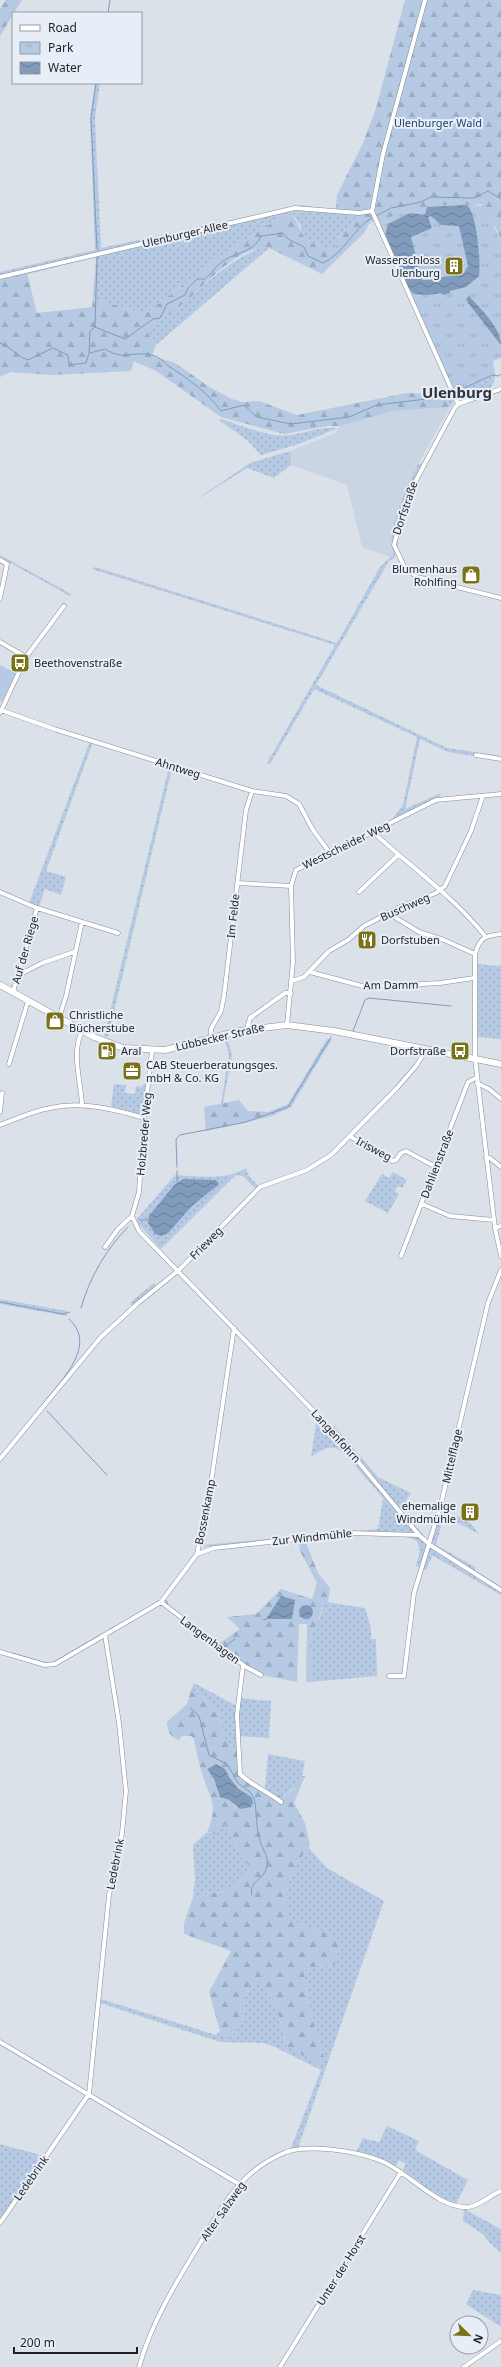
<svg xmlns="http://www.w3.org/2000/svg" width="501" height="2367" viewBox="0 0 501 2367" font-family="'Noto Sans',sans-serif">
	<defs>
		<pattern id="grass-dots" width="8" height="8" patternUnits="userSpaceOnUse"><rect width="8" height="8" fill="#b6cae3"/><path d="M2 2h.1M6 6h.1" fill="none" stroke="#9cadc3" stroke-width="1.8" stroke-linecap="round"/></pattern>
		<pattern id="forest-firs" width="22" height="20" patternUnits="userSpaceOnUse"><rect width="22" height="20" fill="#b6cae3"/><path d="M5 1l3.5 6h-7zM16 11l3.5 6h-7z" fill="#9cadc3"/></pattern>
		<pattern id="park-tufts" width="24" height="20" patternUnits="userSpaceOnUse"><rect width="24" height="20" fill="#b6cae3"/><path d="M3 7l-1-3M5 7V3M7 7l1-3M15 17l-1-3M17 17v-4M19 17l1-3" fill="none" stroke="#9cadc3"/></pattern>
		<pattern id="water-waves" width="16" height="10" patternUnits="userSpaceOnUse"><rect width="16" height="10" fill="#809bbc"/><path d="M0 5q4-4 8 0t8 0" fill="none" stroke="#687e99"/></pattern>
	</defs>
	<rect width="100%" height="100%" fill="#dbe1e9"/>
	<path fill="#cad5e3" d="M450 407 418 464 402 502 395 554 390 557 362 547 347 485 291 465 290 451 336 433 340 426 352 421 393 411Z"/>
	<path fill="url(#grass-dots)" d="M95 83H100L95 118 101 248 301 205 359 214 352 225 339 236 337 246 326 249 304 238 300 225 291 211 230 249 145 314 93 298 96 257 0 281V272L95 250 90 119Z
		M262 247 269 248 156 345 146 333C157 321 172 312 184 302 212 279 227 262 262 247Z
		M495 375C494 393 479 394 465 400L457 396 450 407 445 395 475 381Z
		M221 419C242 425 267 438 290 435 306 433 321 426 338 428L299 444 261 455 248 441 219 420Z
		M290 451 291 465 274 478 247 468 190 504 250 463Z
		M426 463C415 486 392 528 399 553L395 554V558L389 561 316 685 447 748 501 756V760L448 752 420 739 405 809 441 793 440 797 392 819 403 805 417 737 314 689 270 764 267 763 335 645 92 569 95 567 337 643 380 567 394 554C384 531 408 487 418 464Z
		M0 555 71 594 70 596 0 557Z
		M90 741 93 742 46 871 66 877 61 895 45 889 38 910 28 906Z
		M169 767 172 768 108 1037 104 1036Z
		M478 964 499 966 501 964V1039L478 1037Z
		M327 1039H332L291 1107 269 1117V1112L288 1104Z
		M225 1041H228L232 1055 223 1103 221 1104 229 1054Z
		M114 1084 126 1085 125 1093 135 1094 136 1086 143 1087V1084L147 1085 142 1113 140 1114 111 1106Z
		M246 1168 249 1176 257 1185H261L256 1189 243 1176 236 1175 161 1249 138 1223 137 1219 175 1175C198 1176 226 1181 246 1168Z
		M393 1172 407 1180 402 1188 398 1186 395 1191 399 1194 388 1213 365 1201 382 1174 389 1178Z
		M154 1283 157 1287 131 1306V1302Z
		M0 1299 67 1311 66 1316 0 1304Z
		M317 1417 330 1430 334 1426 378 1477 411 1493 401 1509 431 1544 440 1515C462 1516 466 1515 479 1534L447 1517 443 1519 436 1545 475 1567V1570L501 1587V1595L435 1557 432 1556 426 1570 416 1566C418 1559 422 1549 417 1542 404 1526 294 1541 271 1544V1540L204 1547 203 1545 378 1529 383 1498C374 1487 365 1477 356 1467 340 1449 335 1439 311 1457Z
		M326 1602 365 1608 371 1629V1639H376L377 1676 310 1682 312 1631C319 1624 321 1611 326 1602Z
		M194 1683 235 1705 238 1753 225 1739 218 1712 203 1697 191 1690Z
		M239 1698 271 1701 269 1738 239 1736Z
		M268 1754 305 1761 301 1781 283 1797 265 1789Z
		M226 1824 240 1854 250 1867 227 1890 206 1894 195 1899 193 1897 195 1880 193 1845 207 1832 210 1834Z
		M308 1847 327 1868 384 1901 298 2148H291L321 2070 275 2047 263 2043 220 2042 100 2003 101 1999 216 2035 220 2031 221 2035H234C235 2028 241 2025 243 2019 246 2007 242 1999 249 1985L254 1982C275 1991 282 2026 286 2046L324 2056 310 2012 304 1970 321 1965 334 1966 324 1932C315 1929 302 1927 295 1921 272 1904 296 1864 308 1847Z
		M387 2126 419 2141 415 2150 468 2180 454 2208 402 2171 406 2164 399 2160 396 2166 380 2158 356 2152 363 2138 379 2142Z
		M0 2144 44 2156 0 2219Z
		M464 2209 501 2229V2253L488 2241 484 2235 463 2221Z
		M473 2290 501 2295V2327L466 2304Z"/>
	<path fill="url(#forest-firs)" fill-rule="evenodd" d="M6 0H22L0 36V9Z
		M405 0H501V241L498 232 481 204 370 222 364 233 322 274 269 248C240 244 205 285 185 302 172 312 157 321 147 333L156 345 152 356 175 363 211 388 232 399 243 402 259 401 297 415 407 393 445 395 450 407 393 411 340 426H327L284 434 221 417 156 371 134 361 131 371 52 375 11 372 0 377V281L27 273 37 313 92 307 93 298 145 314 230 249 291 211 304 237 309 241 326 249 337 246C338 233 350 225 359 214L336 210 337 195 363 143 376 108Z
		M239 1100 248 1111 269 1112V1117L206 1131 204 1107Z
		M305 1540 318 1573 330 1588 328 1602 322 1609 316 1627 312 1631 310 1682H306L307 1624H299L297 1682 261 1675 218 1644 240 1629 227 1617 256 1614 281 1589 312 1599 317 1583 300 1551 299 1541Z
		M191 1690 203 1697 218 1712 225 1739 238 1753 241 1773 247 1779 283 1797 292 1790 303 1776H305L294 1803 305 1823 310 1845C297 1862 272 1902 295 1921 302 1927 315 1928 324 1932 331 1935 336 1940 341 1945L334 1966 321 1965 304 1970 310 2012 324 2056 322 2066 286 2046C282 2026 275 1991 254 1982L249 1985C242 1999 246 2008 243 2019 241 2025 235 2028 234 2035H221L209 1992 231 1951 184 1934V1923L193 1897 195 1899 206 1894 227 1890 250 1867 240 1854 226 1824 214 1834 207 1832C220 1803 208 1796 201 1770 198 1760 196 1749 194 1739L191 1736H182L179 1740C170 1737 167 1731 167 1722L187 1704ZM216 1764C229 1771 232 1785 246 1793L237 1808 229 1800 220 1797 214 1779 207 1769Z"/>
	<path fill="url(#park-tufts)" d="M452 204 484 206 501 241V358L493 361 495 375 454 390 377 221 420 208Z"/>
	<path fill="#b6cae3" d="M0 665 16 673 2 702 0 701Z"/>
	<path fill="url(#water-waves)" fill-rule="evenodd" d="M467 205C477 214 481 262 479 276L466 287 450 291V293L442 295V293L428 295 414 294C405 286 388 248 386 237 385 233 387 228 388 224L410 213 425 215 427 207ZM431 216 441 225 459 226 468 266 464 273 430 280H422L411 237 432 228 428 217Z
		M469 296C480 309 501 327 501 345L468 303 466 299Z
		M183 1179 216 1180 219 1184 192 1206 168 1233 161 1236 155 1234 148 1223 149 1216 174 1185Z
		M281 1596 295 1600 292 1619H266Z
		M299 1612a7 7 0 1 1 14 0a7 7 0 1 1-14 0Z
		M216 1764 225 1769 230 1778 238 1788 252 1798 253 1803 251 1807 240 1809 229 1800 220 1797 214 1779 207 1769Z"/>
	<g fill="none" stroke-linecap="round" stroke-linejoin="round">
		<path stroke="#809bbc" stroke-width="1" d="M108 13 110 0
			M96 83 91 118 97 249
			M376 216 391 208 421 202 431 197 474 198 488 191 501 199
			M95 327 97 258
			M0 343C11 347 16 356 28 360L53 348 68 355 69 365 86 363 89 353 90 331 95 327 125 339 153 319 160 318 167 304 185 295 188 288 197 279H205C211 274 216 266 223 261 236 252 253 253 261 236L283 233 288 239 304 247 308 256 323 263C344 254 353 228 373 217
			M90 353 105 349C125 362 135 349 155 356 159 357 164 362 167 365 188 379 206 391 221 411L244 405 257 417 291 424 349 417 377 405 450 396
			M460 390 492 375 498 376 501 374
			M353 1031 365 1000 369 998 451 1006
			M177 1167 176 1139 180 1135 246 1122 288 1107 331 1037
			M177 1171V1182
			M140 1220H149
			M0 1302 63 1314 70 1312
			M81 1308C89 1279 106 1249 128 1227
			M42 1405C59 1382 99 1346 69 1319
			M47 1411 107 1475
			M166 1600 168 1605
			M263 1620 266 1619
			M110 1629 118 1625
			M224 1647 235 1639
			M12 1653 46 1663
			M54 1662 100 1635
			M190 1708 199 1716 209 1755 227 1764 238 1783 250 1792 254 1798C257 1811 256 1829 260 1841 263 1851 270 1857 266 1869 263 1880 248 1882 252 1895"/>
		<defs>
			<path id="minor" d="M425 0 383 154 372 211 458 404
				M0 277 295 208 359 213 372 211
				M501 389 458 404 454 409 406 499 394 545 405 568 417 577 501 598
				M0 560 7 564 0 598
				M0 642 26 657
				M1 710 54 729 252 791 286 796 299 804 313 830 330 853
				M0 713 26 657 64 606
				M476 755 501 759
				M373 832C411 867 453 896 485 936
				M237 883 291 886
				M0 892 37 908 118 933
				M359 892 398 855
				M388 913 419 932 444 940 475 954
				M501 934C485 936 480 937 475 954V1058L495 1228 501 1256
				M310 972 366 987 440 983 474 978
				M17 976 42 963 74 952
				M292 981 304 977 329 951 348 940 364 926 402 906 436 893 445 886 471 831 483 796
				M13 992 37 908
				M59 1018 66 996 82 922
				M287 1025 293 962 291 886 296 870 436 800 501 794
				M247 1029 250 1018 285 993H291
				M211 1038V1029L221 1011 224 996 246 810 252 791
				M9 1064 28 1001
				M477 1083 489 1089 501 1099
				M82 1105C81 1082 71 1053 82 1031
				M0 1112 2 1093
				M0 1125C16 1119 33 1111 50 1108 81 1101 114 1109 144 1118
				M351 1137 392 1161 396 1160 401 1153 406 1151 436 1167
				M486 1158H490L501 1167
				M422 1204 450 1216 494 1220
				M132 1216 139 1231 332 1430 419 1535 430 1545 501 1590
				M495 1228 501 1226
				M105 1247 118 1229 132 1216 139 1192 144 1118 152 1051
				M401 1256 468 1082 476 1078
				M0 1459 100 1338 137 1304 179 1270 260 1187 307 1170 331 1155 397 1088 416 1066 423 1055 424 1048
				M197 1554 214 1548 351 1533 419 1535
				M161 1602 246 1667 261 1675
				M0 1652 45 1665 55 1664 161 1602 197 1554 212 1476 234 1328
				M243 1665 237 1715 240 1774C251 1785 268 1792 281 1802
				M389 1676H404L414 1593 441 1504 488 1303 501 1270
				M0 2042 239 2184
				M0 2223 89 2094 109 1895 122 1833 126 1791 119 1723 105 1635
				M139 2367C152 2320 180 2276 205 2235 217 2215 229 2194 246 2178 257 2167 272 2158 286 2152 310 2144 355 2151 379 2160 407 2170 438 2210 469 2207 481 2205 490 2195 501 2191
				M280 2367 401 2172
				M464 2367 501 2341"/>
			<path id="secondary" d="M0 985 94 1037 123 1048 165 1050 239 1031 287 1025 334 1031 501 1064"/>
		</defs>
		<use href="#minor" stroke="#878d94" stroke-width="5"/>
		<use href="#secondary" stroke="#878d94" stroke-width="7"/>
		<use href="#minor" stroke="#fff" stroke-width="4"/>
		<use href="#secondary" stroke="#fff" stroke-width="6"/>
	</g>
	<defs>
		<symbol id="building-square" viewBox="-11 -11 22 22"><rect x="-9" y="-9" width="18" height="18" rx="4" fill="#7a7316" stroke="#e8eef7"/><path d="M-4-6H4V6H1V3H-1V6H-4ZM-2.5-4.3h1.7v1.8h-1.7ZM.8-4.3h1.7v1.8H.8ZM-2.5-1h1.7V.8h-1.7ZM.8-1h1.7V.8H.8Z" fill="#fff"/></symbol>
		<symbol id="shop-square" viewBox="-11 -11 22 22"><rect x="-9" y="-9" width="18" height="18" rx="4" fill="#7a7316" stroke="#e8eef7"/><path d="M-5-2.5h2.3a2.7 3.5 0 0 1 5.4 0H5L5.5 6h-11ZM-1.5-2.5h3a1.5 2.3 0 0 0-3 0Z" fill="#fff"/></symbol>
		<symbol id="bus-square" viewBox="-11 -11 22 22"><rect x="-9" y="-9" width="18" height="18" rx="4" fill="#7a7316" stroke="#e8eef7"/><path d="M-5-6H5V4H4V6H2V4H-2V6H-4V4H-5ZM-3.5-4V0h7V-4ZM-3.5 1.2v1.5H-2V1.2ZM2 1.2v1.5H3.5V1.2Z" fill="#fff"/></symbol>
		<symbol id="restaurant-square" viewBox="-11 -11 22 22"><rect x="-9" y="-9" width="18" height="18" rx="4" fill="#7a7316" stroke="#e8eef7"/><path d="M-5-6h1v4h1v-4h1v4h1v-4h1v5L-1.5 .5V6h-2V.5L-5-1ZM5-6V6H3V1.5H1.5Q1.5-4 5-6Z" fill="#fff"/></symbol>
		<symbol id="fuel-square" viewBox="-11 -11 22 22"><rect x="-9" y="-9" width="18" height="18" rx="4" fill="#7a7316" stroke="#e8eef7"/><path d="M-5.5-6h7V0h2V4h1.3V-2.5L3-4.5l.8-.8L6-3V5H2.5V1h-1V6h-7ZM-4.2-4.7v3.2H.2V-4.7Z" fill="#fff"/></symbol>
		<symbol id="office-square" viewBox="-11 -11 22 22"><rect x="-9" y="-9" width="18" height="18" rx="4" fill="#7a7316" stroke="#e8eef7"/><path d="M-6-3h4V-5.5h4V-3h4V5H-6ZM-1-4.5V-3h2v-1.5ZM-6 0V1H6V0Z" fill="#fff"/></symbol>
	</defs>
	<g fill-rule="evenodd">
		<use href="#building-square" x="443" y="255" width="22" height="22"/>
		<use href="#shop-square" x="460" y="564" width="22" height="22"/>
		<use href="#bus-square" x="9" y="652" width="22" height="22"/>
		<use href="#restaurant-square" x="356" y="929" width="22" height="22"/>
		<use href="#shop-square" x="44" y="1010" width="22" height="22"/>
		<use href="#fuel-square" x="96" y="1040" width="22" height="22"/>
		<use href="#bus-square" x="449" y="1040" width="22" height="22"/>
		<use href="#office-square" x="121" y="1060" width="22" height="22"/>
		<use href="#building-square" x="459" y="1501" width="22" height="22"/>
	</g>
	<g text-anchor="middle" stroke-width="4" stroke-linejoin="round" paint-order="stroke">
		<g font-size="11" fill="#1e4370" stroke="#e8eef7">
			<text x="438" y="127">Ulenburger Wald</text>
		</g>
		<g font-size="11" fill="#1e2124" stroke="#e8eef7">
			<text transform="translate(185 234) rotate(-13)" y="4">Ulenburger Allee</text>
			<text transform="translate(405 508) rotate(-71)" y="4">Dorfstraße</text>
			<text transform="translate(178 768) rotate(17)" y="4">Ahntweg</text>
			<text transform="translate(346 845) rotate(-26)" y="4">Westscheider Weg</text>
			<text transform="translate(405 907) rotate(-24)" y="4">Buschweg</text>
			<text transform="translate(233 916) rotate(-84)" y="4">Im Felde</text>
			<text transform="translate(25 950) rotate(-74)" y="4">Auf der Riege</text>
			<text transform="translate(391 985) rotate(-1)" y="4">Am Damm</text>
			<text transform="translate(220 1037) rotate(-13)" y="4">Lübbecker Straße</text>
			<text transform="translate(144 1134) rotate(-85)" y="4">Holzbreder Weg</text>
			<text transform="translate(374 1149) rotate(28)" y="4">Irisweg</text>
			<text transform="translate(437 1164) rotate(-69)" y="4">Dahlienstraße</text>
			<text transform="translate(206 1243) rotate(-45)" y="4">Frieweg</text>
			<text transform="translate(336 1436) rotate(48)" y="4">Langenfohrn</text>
			<text transform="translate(452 1456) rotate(-77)" y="4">Mittelflage</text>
			<text transform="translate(205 1512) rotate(-79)" y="4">Bossenkamp</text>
			<text transform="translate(312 1537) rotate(-6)" y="4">Zur Windmühle</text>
			<text transform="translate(210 1640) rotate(37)" y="4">Langenhagen</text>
			<text transform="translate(115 1864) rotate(-79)" y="4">Ledebrink</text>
			<text transform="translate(31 2178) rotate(-55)" y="4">Ledebrink</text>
			<text transform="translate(223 2211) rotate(-55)" y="4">Alter Salzweg</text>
			<text transform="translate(341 2270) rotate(-58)" y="4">Unter der Horst</text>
		</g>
		<g font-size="11" fill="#1e2124" stroke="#e8eef7" text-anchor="start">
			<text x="440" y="264" text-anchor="end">Wasserschloss<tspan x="440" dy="13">Ulenburg</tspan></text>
			<text x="457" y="573" text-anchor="end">Blumenhaus<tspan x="457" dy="13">Rohlfing</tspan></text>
			<text x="34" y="667">Beethovenstraße</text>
			<text x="381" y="944">Dorfstuben</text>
			<text x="69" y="1019">Christliche<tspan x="69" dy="13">Bücherstube</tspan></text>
			<text x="121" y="1055">Aral</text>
			<text x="446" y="1055" text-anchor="end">Dorfstraße</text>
			<text x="146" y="1069">CAB Steuerberatungsges.<tspan x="146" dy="13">mbH &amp; Co. KG</tspan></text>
			<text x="456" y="1510" text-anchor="end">ehemalige<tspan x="456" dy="13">Windmühle</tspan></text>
		</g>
		<g font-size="15" font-weight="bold" fill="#30343b" stroke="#e8eef7">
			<text x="457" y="398">Ulenburg</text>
		</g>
	</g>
	<rect x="12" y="12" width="130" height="72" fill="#e8eef7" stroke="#979ca3"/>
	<rect x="20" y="25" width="20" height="6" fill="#ffffff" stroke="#979ca3"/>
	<text x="48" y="32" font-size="12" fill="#1e2124">Road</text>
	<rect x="20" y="42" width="20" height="12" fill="url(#park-tufts)" stroke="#979ca3"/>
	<text x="48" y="52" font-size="12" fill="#1e2124">Park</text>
	<rect x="20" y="62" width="20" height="12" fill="url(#water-waves)" stroke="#979ca3"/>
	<text x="48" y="72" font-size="12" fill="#1e2124">Water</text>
	<g transform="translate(469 2335) rotate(113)"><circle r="19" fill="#e8eef7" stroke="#979ca3"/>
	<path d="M0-3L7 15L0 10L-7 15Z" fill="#7a7316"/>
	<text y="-6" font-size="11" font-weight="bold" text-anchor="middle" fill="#1e2124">N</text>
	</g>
	<path d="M14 2347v6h123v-6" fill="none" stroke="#1e2124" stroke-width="2"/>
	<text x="20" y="2347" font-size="12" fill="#1e2124" stroke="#e8eef7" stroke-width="3" paint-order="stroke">200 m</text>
</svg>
